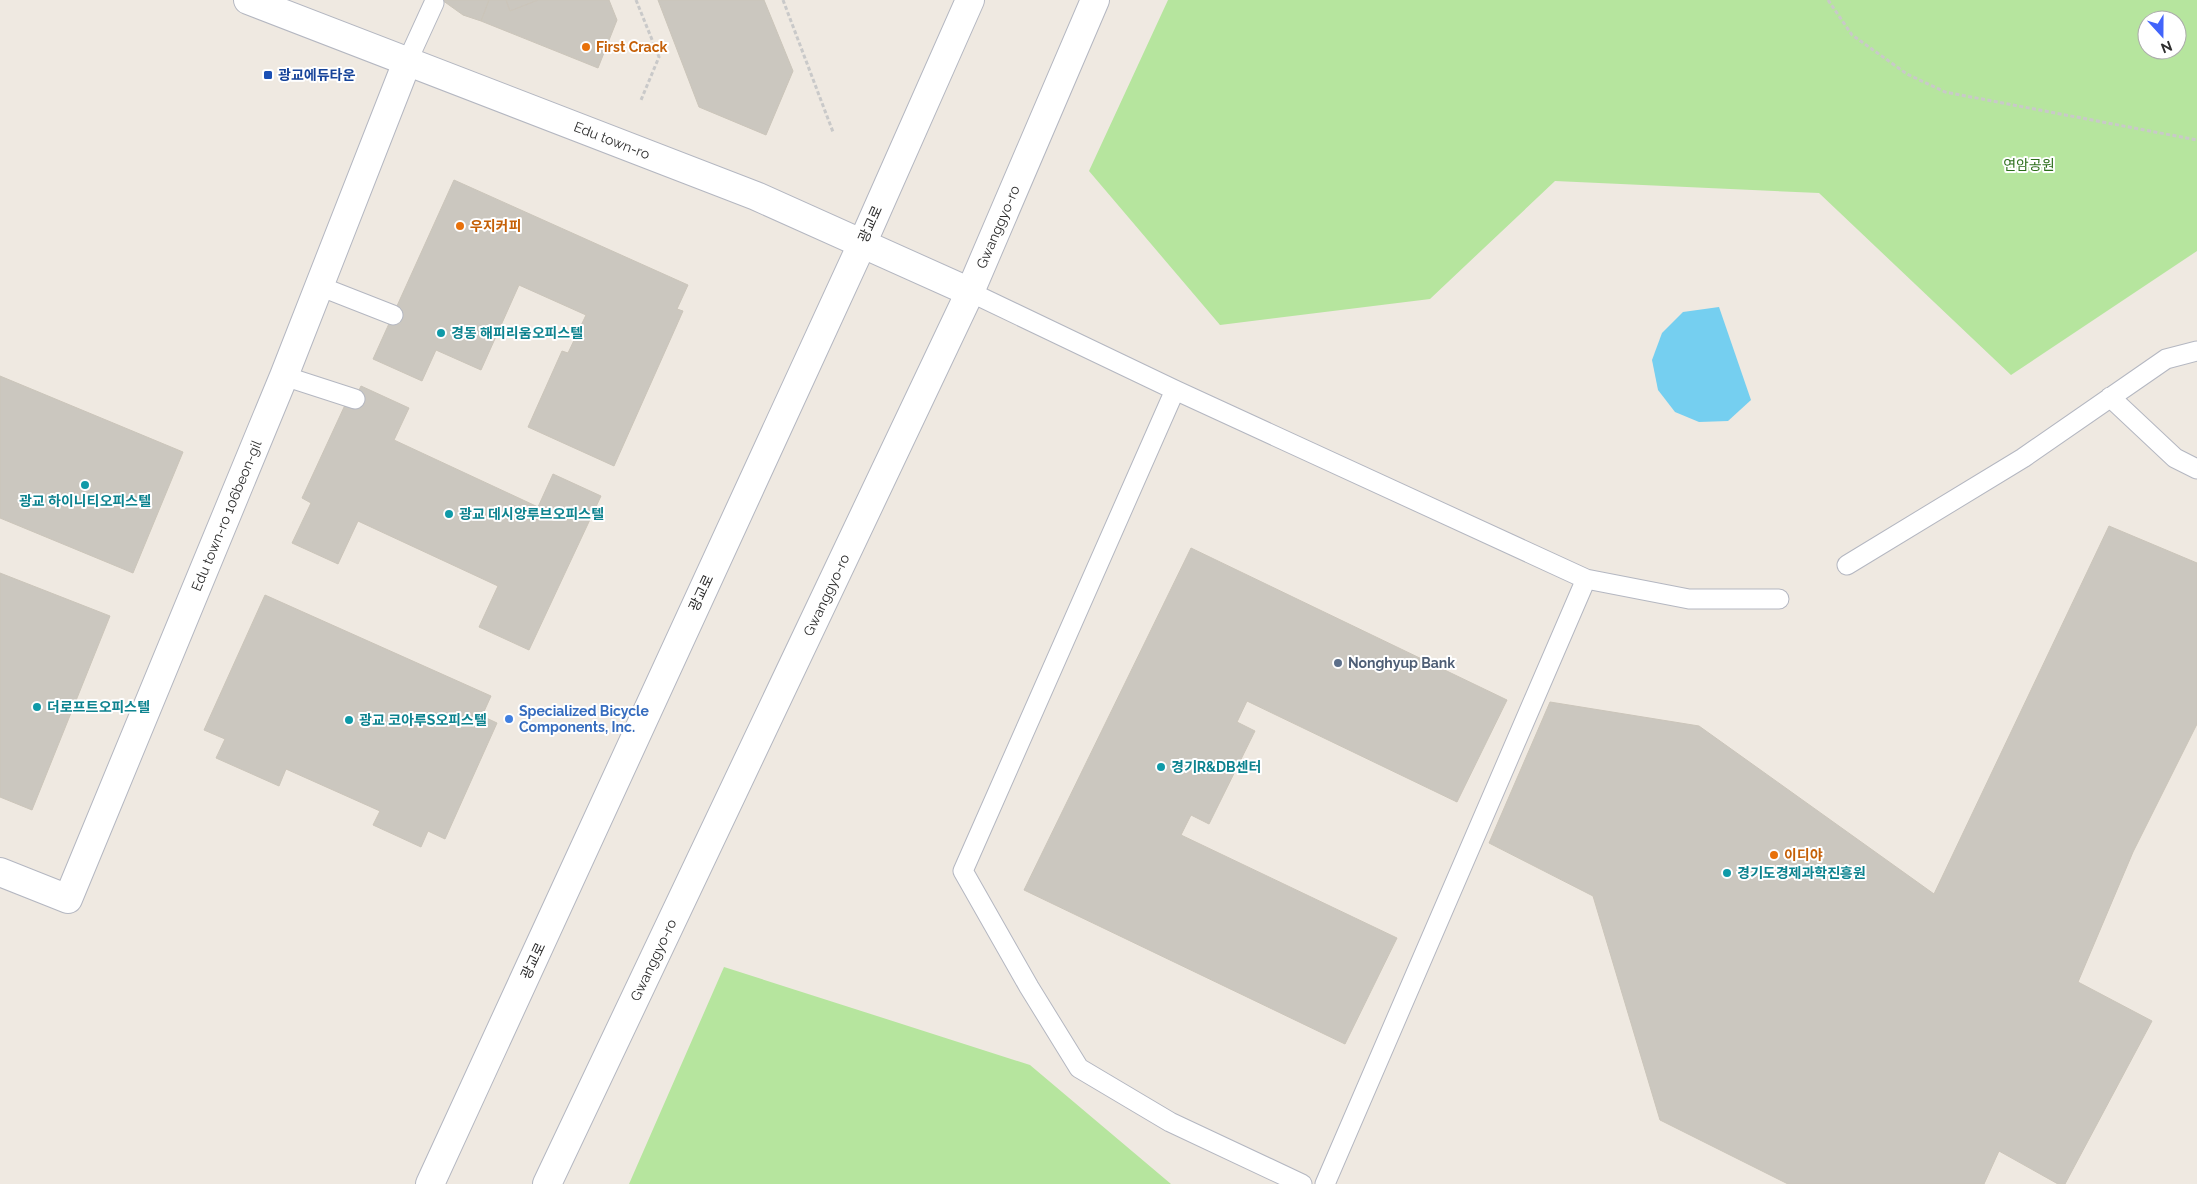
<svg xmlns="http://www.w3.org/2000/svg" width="2197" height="1184" viewBox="0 0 2197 1184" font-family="Raleway,'Noto Sans KR',sans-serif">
	<rect width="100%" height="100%" fill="#efe9e1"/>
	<path fill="#b6e59e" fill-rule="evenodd" d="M1168 0H2197V251L2011 375 1819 193 1555 181 1430 299 1220 325 1089 171ZM2147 20H2177V50H2147Z
		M724 967 1030 1065 1171 1184H629Z"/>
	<path fill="#75cff0" d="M1719 307 1751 400 1728 421 1699 422 1675 412 1658 390 1652 360 1662 333 1683 312Z"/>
	<path fill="#cbc7bf" stroke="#cbc5ba" d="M442 0H489L481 21 463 15Z
		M489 0H506L510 11 538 0H609L617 20 598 68 481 21Z
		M506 0H538L510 11Z
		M658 0H764L793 71 766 135 699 107Z
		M454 180 688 285 677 309 683 311 614 466 528 427 562 351 568 353 586 315 519 285 481 370 436 350 422 381 373 359Z
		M0 376 183 452 133 573 0 518Z
		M361 386 409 408 394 440 538 507 553 474 601 496 529 650 479 627 498 586 358 521 338 564 292 543 311 503 302 498 345 405 351 407Z
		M2109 526 2197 563V724L2133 852 2078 982 2152 1021 2065 1184H2058L1999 1151 1984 1184H1788L1660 1120 1593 896 1489 843 1550 702 1699 726 1934 894Z
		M1191 548 1507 700 1457 802 1247 701 1237 722 1255 731 1209 824 1191 815 1181 835 1397 938 1345 1044 1024 890Z
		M0 573 110 616 32 810 0 797Z
		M265 595 491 696 482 716 497 723 445 839 428 831 421 847 373 825 380 811 286 769 279 786 216 758 225 739 204 730Z"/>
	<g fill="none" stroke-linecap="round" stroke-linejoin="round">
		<defs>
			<path id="service" d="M407 62 434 3
				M319 286 393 315
				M970 292 1175 390 1586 579 1689 599H1779
				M284 376 355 399
				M1175 390 963 871 1029 987 1079 1068 1170 1122 1302 1184
				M2110 397 2175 458 2197 469
				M1847 565 2023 458 2166 359 2197 351
				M1325 1184 1586 579"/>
			<g id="minor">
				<path id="s1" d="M0 872 68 899 284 376 407 62"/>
			</g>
			<g id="tertiary">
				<path id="s2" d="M248 0 756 196 970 292"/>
			</g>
			<g id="secondary">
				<path d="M430 1184 862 244 970 0"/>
				<path id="s3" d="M547 1184 970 292 1095 0"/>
			</g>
		</defs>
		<use href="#service" stroke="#b4b7c1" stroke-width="21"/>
		<use href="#minor" stroke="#b4b7c1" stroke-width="30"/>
		<use href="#tertiary" stroke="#b4b7c1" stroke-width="30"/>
		<use href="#secondary" stroke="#b4b7c1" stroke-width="30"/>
		<path stroke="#c9c9c9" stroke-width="3" stroke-dasharray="4 2.5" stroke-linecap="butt" d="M636 0 659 57 641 100
			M783 0 833 132
			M1828 0 1852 35 1907 74 1945 92 2197 140"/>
		<use href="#service" stroke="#fff" stroke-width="19"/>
		<use href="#minor" stroke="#fff" stroke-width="28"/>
		<use href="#tertiary" stroke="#fff" stroke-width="28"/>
		<use href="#secondary" stroke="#fff" stroke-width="28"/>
	</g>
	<g fill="#e8710a" stroke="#fff" stroke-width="2">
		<circle cx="586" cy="47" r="5"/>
		<circle cx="460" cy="226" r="5"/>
		<circle cx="1774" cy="855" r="5"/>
	</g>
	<rect fill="#1a4fb4" stroke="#fff" stroke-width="2" x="263" y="70" width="10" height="10" rx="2.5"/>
	<g fill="#0f9aa8" stroke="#fff" stroke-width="2">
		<circle cx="441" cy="333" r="5"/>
		<circle cx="85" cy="485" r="5"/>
		<circle cx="449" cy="514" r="5"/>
		<circle cx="37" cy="707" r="5"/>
		<circle cx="349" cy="720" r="5"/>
		<circle cx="1161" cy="767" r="5"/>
		<circle cx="1727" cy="873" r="5"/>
	</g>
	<circle fill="#5c6f8a" stroke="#fff" stroke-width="2" cx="1338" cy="663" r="5"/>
	<circle fill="#3f7fe0" stroke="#fff" stroke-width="2" cx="509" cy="719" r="5"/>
	<g text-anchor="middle" stroke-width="4" stroke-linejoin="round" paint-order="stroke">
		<g font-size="14" font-weight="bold" fill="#c56008" stroke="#fff" text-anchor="start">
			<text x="596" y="52">First Crack</text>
			<text x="470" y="231">우지커피</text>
			<text x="1784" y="860">이디야</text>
		</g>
		<g font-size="14" font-weight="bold" fill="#164399" stroke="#fff" text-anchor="start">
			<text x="278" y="80">광교에듀타운</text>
		</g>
		<g font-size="14" fill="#2e2e2e" stroke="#fff">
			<text dy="5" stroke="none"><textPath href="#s2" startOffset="390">Edu town-ro</textPath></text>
			<text transform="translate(870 224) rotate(-66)" y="5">광교로</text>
			<text dy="5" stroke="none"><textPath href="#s3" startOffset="1058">Gwanggyo-ro</textPath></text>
			<text dy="5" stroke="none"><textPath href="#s1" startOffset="488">Edu town-ro 106beon-gil</textPath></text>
			<text transform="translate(701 593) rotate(-65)" y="5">광교로</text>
			<text dy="5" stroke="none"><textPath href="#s3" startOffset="652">Gwanggyo-ro</textPath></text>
			<text dy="5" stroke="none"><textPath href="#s3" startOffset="248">Gwanggyo-ro</textPath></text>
			<text transform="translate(533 961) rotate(-65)" y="5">광교로</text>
		</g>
		<g font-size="14" fill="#2c6e1b" stroke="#fff">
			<text x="2029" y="170">연암공원</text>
		</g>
		<g font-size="14" font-weight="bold" fill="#0d838f" stroke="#fff" text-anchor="start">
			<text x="451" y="338">경동 해피리움오피스텔</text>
			<text x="85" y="506" text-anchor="middle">광교 하이니티오피스텔</text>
			<text x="459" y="519">광교 데시앙루브오피스텔</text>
			<text x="47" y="712">더로프트오피스텔</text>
			<text x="359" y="725">광교 코아루S오피스텔</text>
			<text x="1171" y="772">경기R&amp;DB센터</text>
			<text x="1737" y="878">경기도경제과학진흥원</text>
		</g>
		<g font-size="14" font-weight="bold" fill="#4e5e75" stroke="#fff" text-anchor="start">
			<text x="1348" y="668">Nonghyup Bank</text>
		</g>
		<g font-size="14" font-weight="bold" fill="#366cbe" stroke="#fff" text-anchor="start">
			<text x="519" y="716">Specialized Bicycle<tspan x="519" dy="16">Components, Inc.</tspan></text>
		</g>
	</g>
	<g transform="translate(2162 35) rotate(159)"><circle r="24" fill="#ffffff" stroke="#ababab"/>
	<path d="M0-4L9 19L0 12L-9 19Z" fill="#4264fb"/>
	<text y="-8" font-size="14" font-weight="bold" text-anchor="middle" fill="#2e2e2e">N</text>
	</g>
</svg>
